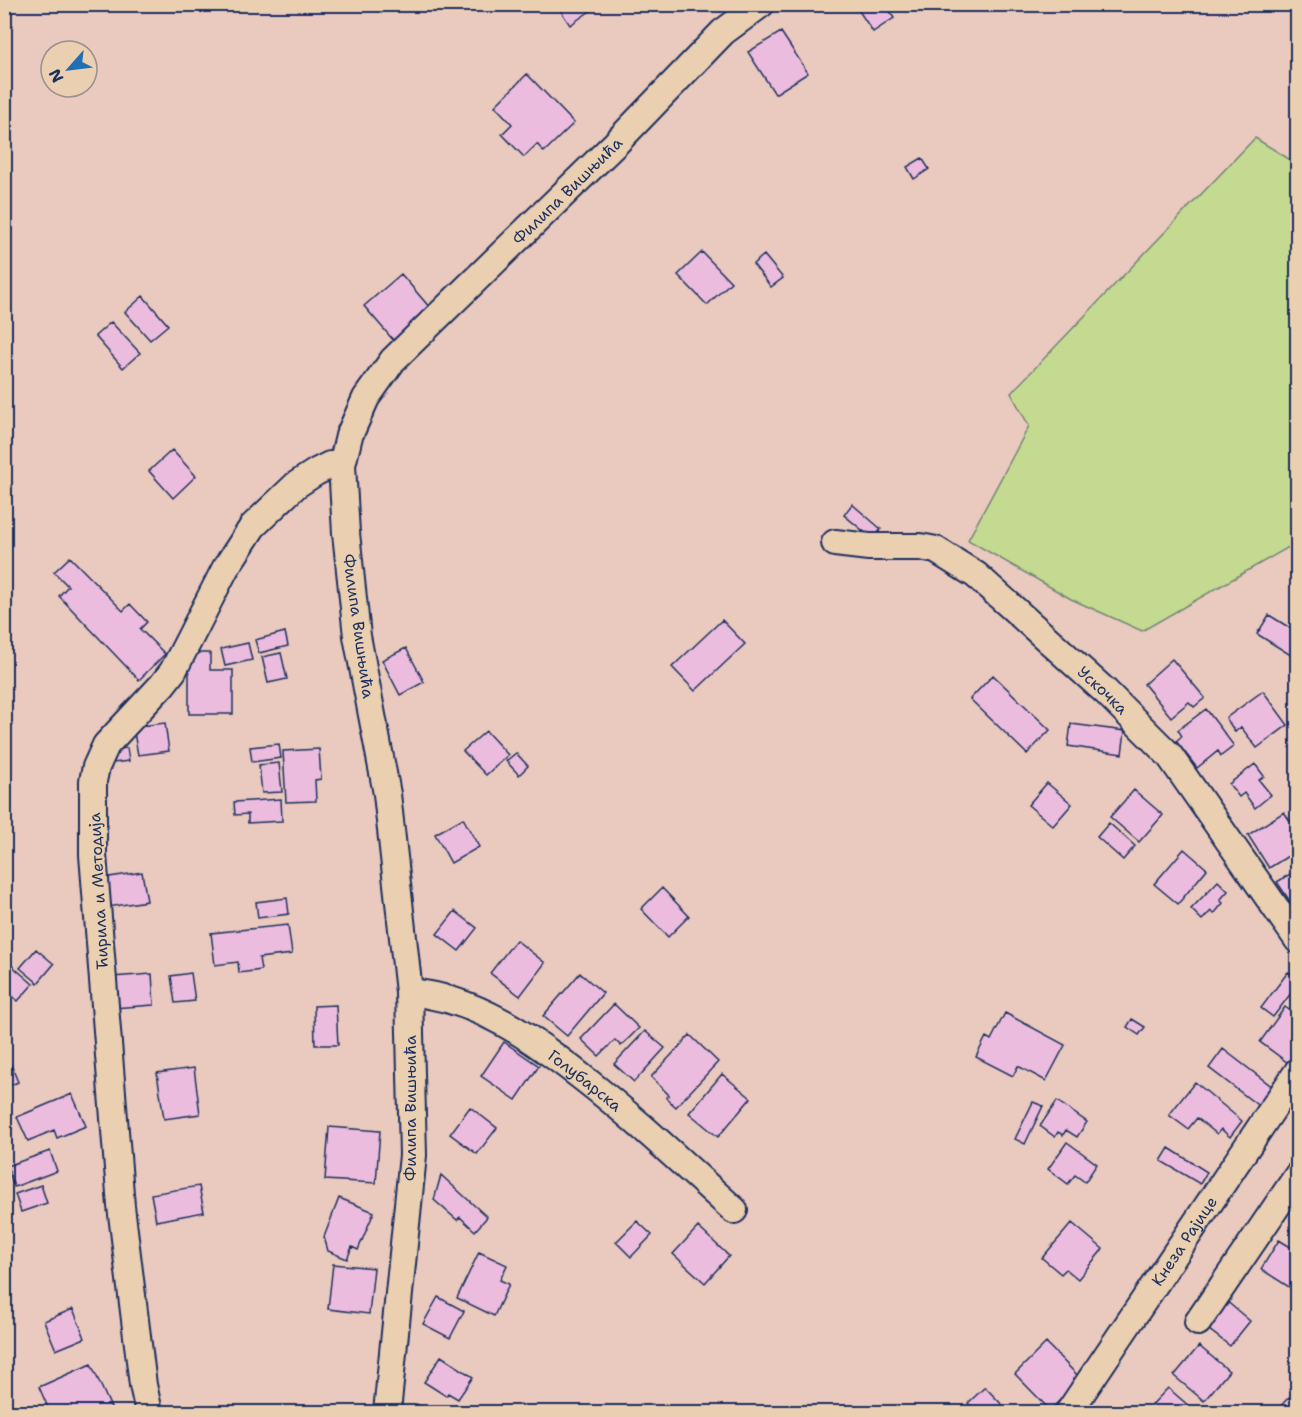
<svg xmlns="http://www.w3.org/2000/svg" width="1302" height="1417" viewBox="0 0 1302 1417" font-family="'Shantell Sans',sans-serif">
	<rect width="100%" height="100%" fill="#eac9be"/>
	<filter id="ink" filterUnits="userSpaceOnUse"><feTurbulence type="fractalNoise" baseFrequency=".0167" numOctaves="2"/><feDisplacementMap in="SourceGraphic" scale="12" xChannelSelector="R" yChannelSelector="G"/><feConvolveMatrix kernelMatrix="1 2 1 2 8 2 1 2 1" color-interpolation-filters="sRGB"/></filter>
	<g filter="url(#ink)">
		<path fill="#c4da90" stroke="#708477" stroke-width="1.5" d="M1255 138 1297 164V548L1294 544 1142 631 1071 599 968 540 1029 426 1011 393Z"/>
		<path fill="#ebbcde" stroke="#1b2f5e" stroke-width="1.5" d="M556 4H598L599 5 570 25Z
			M885 4 894 18 873 32 855 5Z
			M781 32 808 73 775 94 748 52Z
			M527 74 574 123 544 152 537 144 524 157 502 134 512 124 495 106Z
			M922 158 929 169 914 179 907 167Z
			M702 252 731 282 707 305 678 275Z
			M764 255 783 278 771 287 753 264Z
			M401 274 431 309 394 341 364 306Z
			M143 296 168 325 150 340 125 312Z
			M111 322 140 353 123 368 95 336Z
			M172 450 196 476 173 498 149 471Z
			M852 504 881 529 873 539 844 515Z
			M70 557 123 611 130 604 147 622 140 629 165 654 139 680 59 596 68 586 54 572Z
			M1269 615 1298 633 1297 659 1257 634Z
			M722 620 745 644 695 691 672 667Z
			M285 632 288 646 259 653 255 640Z
			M248 643 252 660 225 666 221 649Z
			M406 648 424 682 400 695 382 660Z
			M189 653H210V670H233V714H189Z
			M281 653 287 679 268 683 262 657Z
			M1172 659 1205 698 1194 707 1189 702 1171 717 1144 684Z
			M993 675 1050 730 1027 754 970 699Z
			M1263 691 1288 725 1257 748 1241 727 1235 732 1226 718Z
			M1206 709 1234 746 1221 756 1218 751 1197 768 1176 741 1182 736 1178 730Z
			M165 723 169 751 138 755 133 727Z
			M1071 724 1125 731 1122 754 1068 746Z
			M486 731 508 755 486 775 463 751Z
			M279 744 281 758 252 762 250 747Z
			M127 748 129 761 113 763 111 750Z
			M319 749 321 779 315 780 316 801 286 802 283 751Z
			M516 753 528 766 519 775 506 761Z
			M279 763 282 792 262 793 259 765Z
			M1255 764 1264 776 1259 780 1271 795 1255 808 1244 793 1239 797 1229 784Z
			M1047 783 1072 804 1053 826 1028 805Z
			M1134 790 1163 815 1139 842 1110 817Z
			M281 799 282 821 248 823V814L235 815 234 802Z
			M1284 812 1298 833V850L1269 868 1248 835Z
			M463 818 479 847 451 863 435 834Z
			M1109 823 1135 846 1123 860 1097 837Z
			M1184 849 1207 869 1178 904 1154 884Z
			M1298 869V913L1277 882Z
			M142 872 147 901 108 907 103 878Z
			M1218 881 1228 891 1220 900 1223 903 1214 914 1211 911 1202 920 1191 909Z
			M662 888 689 916 668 937 641 909Z
			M287 898 289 914 258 918 256 902Z
			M455 911 477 928 459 951 437 934Z
			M288 925 292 954 259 958 261 970 239 973 238 962 215 965 211 933Z
			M516 940 545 963 520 996 490 973Z
			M36 949 54 964 38 983 20 968Z
			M4 959 33 984 18 1001 8 992 4 996Z
			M1288 972 1298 978V984L1273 1017 1261 1008Z
			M191 973 195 1001 175 1003 171 976Z
			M580 973 603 993 567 1036 543 1016Z
			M152 974 154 1005 113 1008 112 977Z
			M614 1004 639 1028 621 1046 615 1040 599 1056 581 1039Z
			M336 1005 338 1045H315L314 1006Z
			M1285 1007 1298 1016V1050L1288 1063 1260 1042Z
			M1005 1013 1065 1045 1046 1081 1018 1066 1013 1076 976 1057 986 1037 991 1040Z
			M1132 1019 1145 1027 1139 1035 1127 1027Z
			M645 1031 665 1048 634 1082 614 1064Z
			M690 1035 718 1062 676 1107 666 1098 669 1095 651 1077Z
			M504 1042 539 1066 516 1100 481 1076Z
			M1223 1049 1274 1088 1260 1107 1209 1068Z
			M7 1055 18 1082 4 1088V1056Z
			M194 1068 200 1114 164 1119 157 1073Z
			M722 1074 751 1098 718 1137 689 1113Z
			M1195 1082 1242 1121 1230 1137 1221 1129 1217 1134 1197 1118 1188 1129 1169 1115Z
			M72 1094 86 1126 57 1138 54 1130 28 1141 17 1117Z
			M1057 1101 1087 1122 1077 1137 1066 1130 1063 1135 1058 1132 1055 1137 1040 1126Z
			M1033 1102 1043 1106 1025 1144 1015 1139Z
			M470 1107 497 1128 477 1154 450 1134Z
			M329 1127 380 1131 376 1183 325 1180Z
			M1067 1142 1097 1164 1085 1182 1075 1175 1068 1184 1048 1169Z
			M1169 1148 1207 1172 1200 1184 1161 1161Z
			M50 1151 57 1171 14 1187 7 1166Z
			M441 1175 487 1217 475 1231 460 1217 457 1220 434 1200Z
			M41 1185 47 1203 21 1212 15 1194Z
			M199 1186 204 1212 156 1221 151 1194Z
			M339 1198 374 1212 358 1250 352 1247 347 1259 328 1251 324 1237Z
			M637 1221 652 1235 631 1257 616 1242Z
			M1072 1223 1103 1249 1078 1279 1066 1269 1061 1274 1042 1258Z
			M698 1227 729 1256 705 1283 673 1254Z
			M1279 1240 1292 1248 1295 1243 1298 1245V1273L1289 1287 1261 1269Z
			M479 1252 507 1265 500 1280 509 1284 494 1316 457 1298Z
			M333 1264 374 1268 369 1314 328 1309Z
			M438 1297 464 1311 450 1338 423 1324Z
			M1225 1300 1250 1321 1230 1346 1204 1326Z
			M73 1309 85 1338 56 1350 44 1321Z
			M1046 1343 1081 1379 1050 1410 1015 1374Z
			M1199 1346 1229 1371 1204 1401 1174 1376Z
			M441 1356 473 1377 458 1399 448 1393 446 1396 424 1382Z
			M91 1364 113 1412H50L39 1387Z
			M985 1387 1009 1412H976L968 1403Z
			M1168 1388 1196 1412H1145Z
			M1289 1397 1298 1405V1412H1275Z
			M416 1404 432 1412H411Z"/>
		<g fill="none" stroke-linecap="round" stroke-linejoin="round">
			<defs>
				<g id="minor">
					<path id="s1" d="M835 543 869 547H920L936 550 976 575 1106 692 1169 755 1298 940"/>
					<path id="s2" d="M409 992C477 998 532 1038 583 1078 636 1119 684 1165 734 1210"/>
					<path d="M1198 1322 1298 1175"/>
					<path d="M149 1412 143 1385 121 1206 93 855V781L96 767 106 745 162 685 173 671 225 569 253 526 296 485 316 472 330 465H342"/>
					<path id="s3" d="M387 1412 413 1155 409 992 387 794 357 636 346 533 342 465 349 436 366 398 393 360 615 144 723 32 761 4"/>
					<path id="s4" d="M1069 1412 1298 1071"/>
				</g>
			</defs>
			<use href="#minor" stroke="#1b2f5e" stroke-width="30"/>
			<use href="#minor" stroke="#eacfb1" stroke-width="26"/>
		</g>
	</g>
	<g text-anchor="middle" stroke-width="4.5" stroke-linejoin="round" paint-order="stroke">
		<g font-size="16" fill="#1b2f5e" stroke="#eacfb1">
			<text dy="6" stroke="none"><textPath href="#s3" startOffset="1314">Филипа Вишњића</textPath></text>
			<text transform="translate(359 626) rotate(82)" y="6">Филипа Вишњића</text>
			<text dy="6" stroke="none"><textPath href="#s1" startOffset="320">Ускочка</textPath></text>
			<text transform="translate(98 891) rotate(-93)" y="6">Ћирила и Методија</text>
			<text dy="6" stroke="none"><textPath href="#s2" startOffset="200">Голубарска</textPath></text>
			<text transform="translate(410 1108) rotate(-90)" y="6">Филипа Вишњића</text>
			<text dy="6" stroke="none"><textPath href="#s4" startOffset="206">Кнеза Рајице</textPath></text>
		</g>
	</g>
	<rect width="1302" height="1417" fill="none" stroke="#eacfb1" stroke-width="24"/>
	<rect x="12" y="12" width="1278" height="1393" fill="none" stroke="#1b2f5e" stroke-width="2" filter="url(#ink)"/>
	<g transform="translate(69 69) rotate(242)"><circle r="28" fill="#eacfb1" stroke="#978f90" stroke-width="1.5"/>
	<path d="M0-4.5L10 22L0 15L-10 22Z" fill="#1f6fb2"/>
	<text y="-9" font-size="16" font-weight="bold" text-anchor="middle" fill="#1b2f5e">N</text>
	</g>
</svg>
